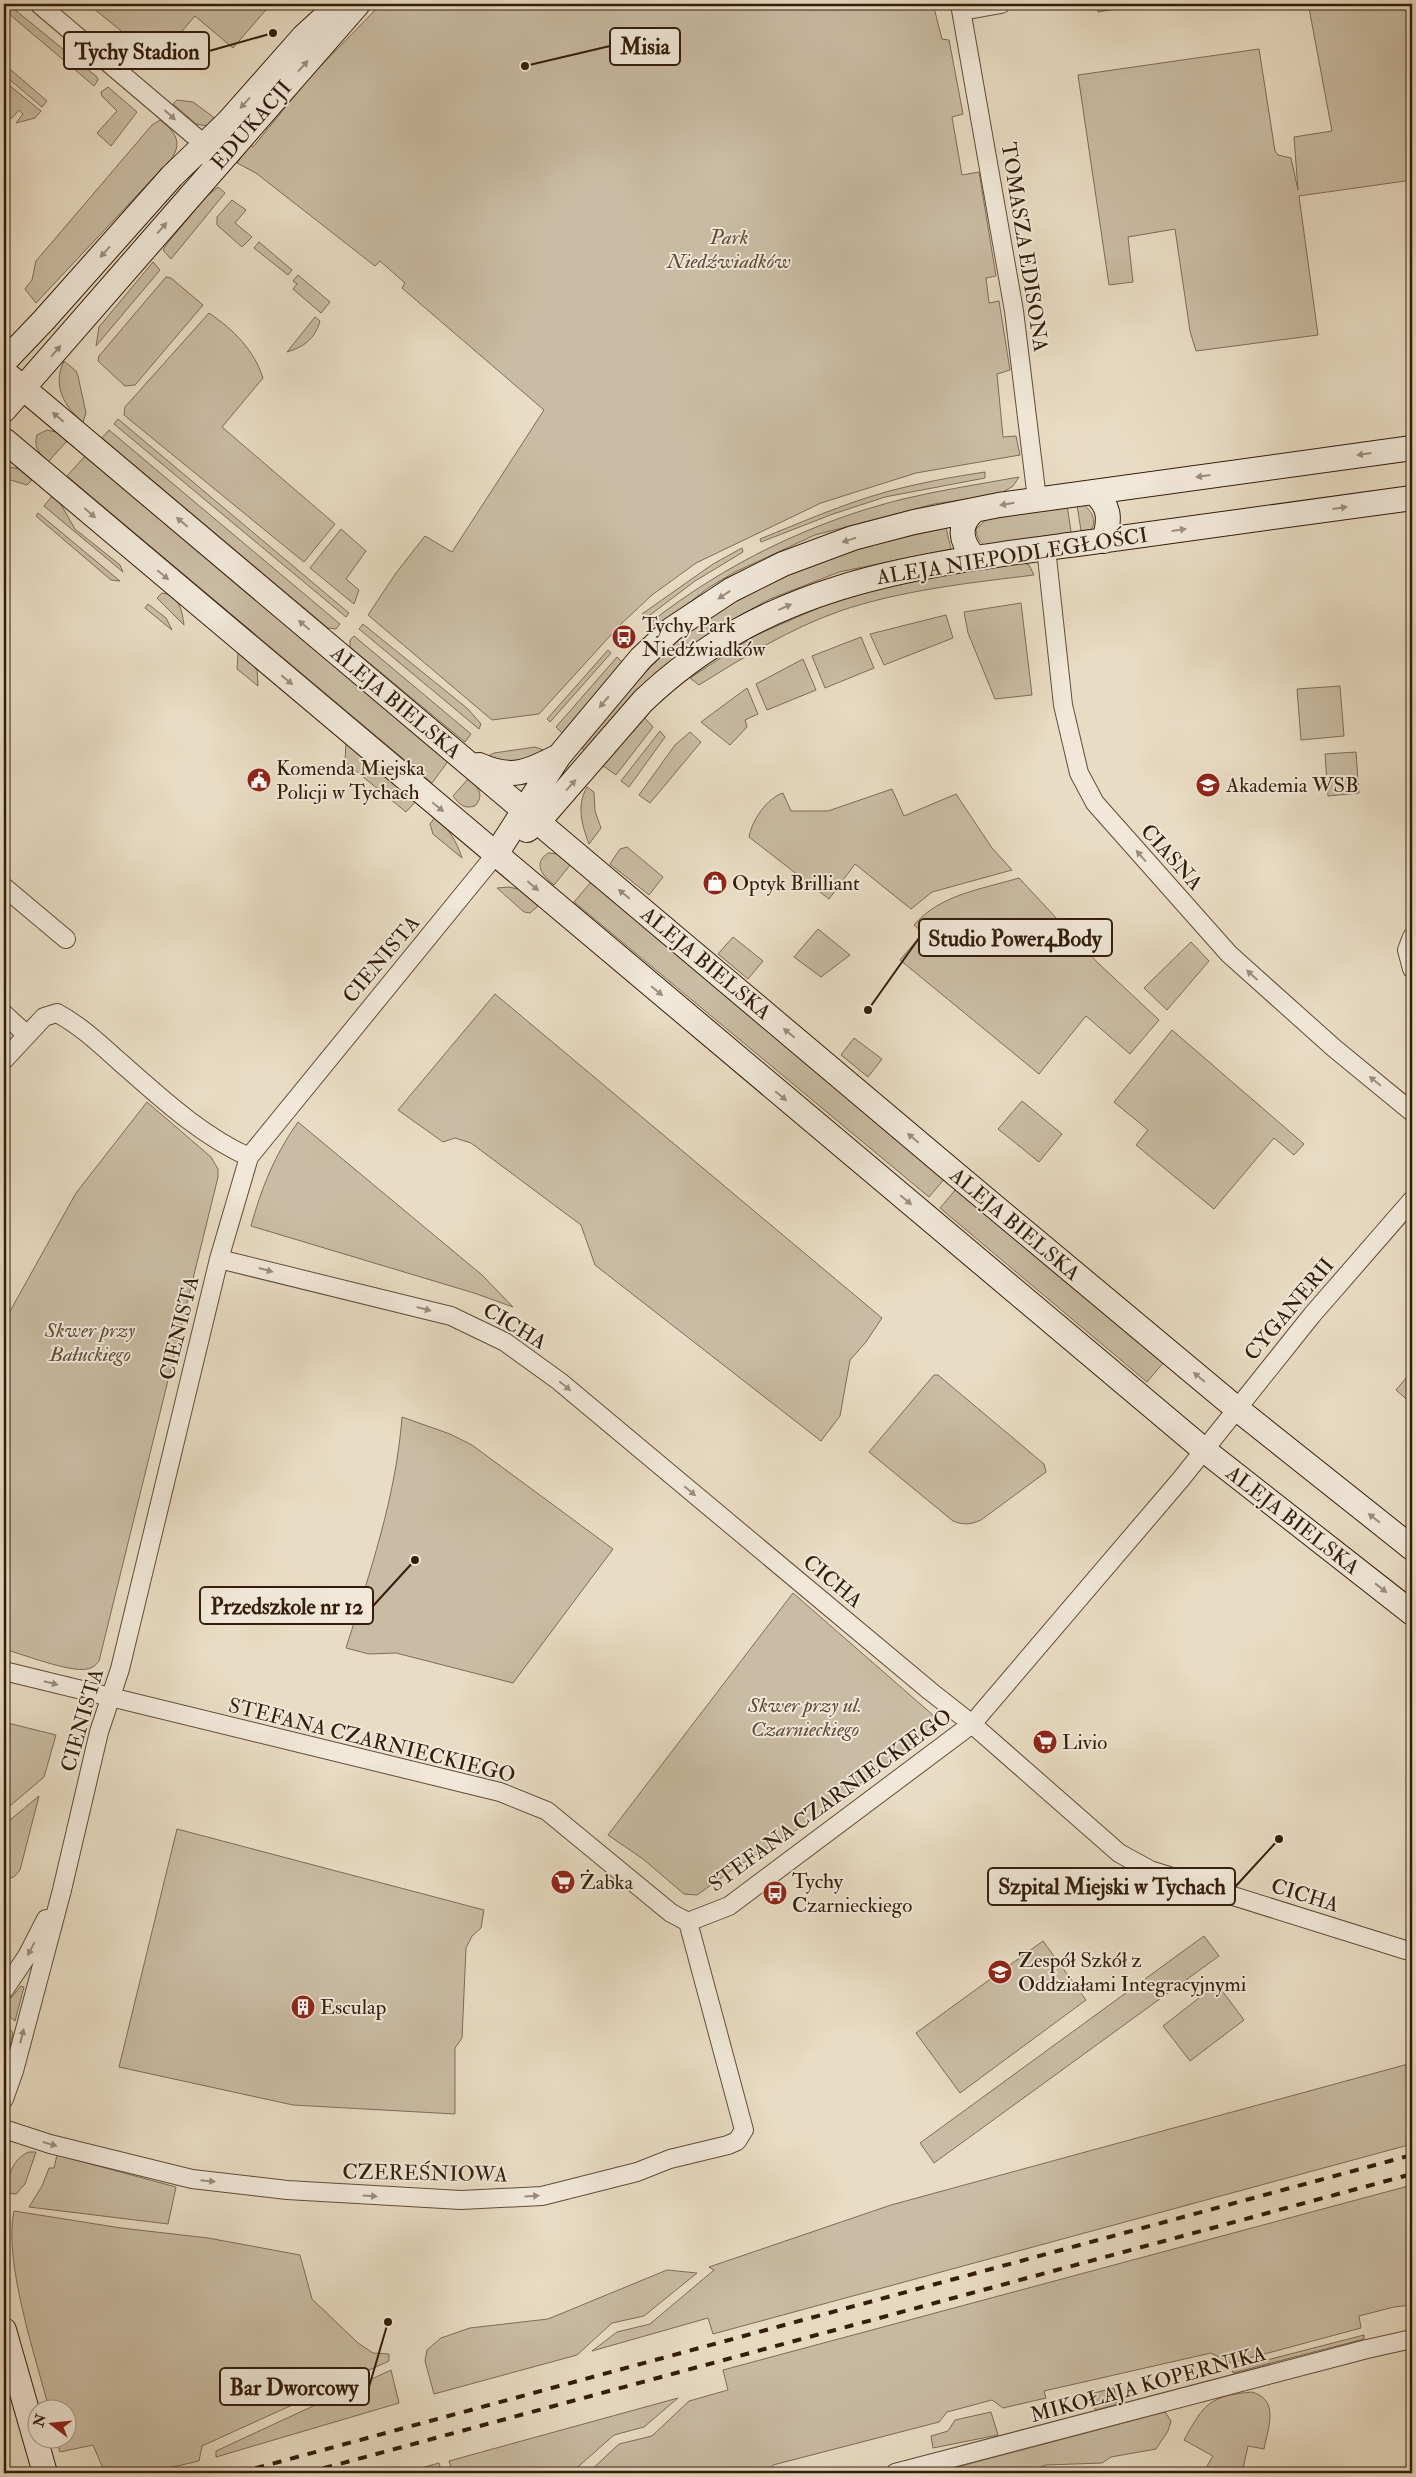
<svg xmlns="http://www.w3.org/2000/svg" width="1416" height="2477" viewBox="0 0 1416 2477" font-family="'IM FELL Double Pica',serif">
	<rect width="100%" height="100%" fill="#e9dcc4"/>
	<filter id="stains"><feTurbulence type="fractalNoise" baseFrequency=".004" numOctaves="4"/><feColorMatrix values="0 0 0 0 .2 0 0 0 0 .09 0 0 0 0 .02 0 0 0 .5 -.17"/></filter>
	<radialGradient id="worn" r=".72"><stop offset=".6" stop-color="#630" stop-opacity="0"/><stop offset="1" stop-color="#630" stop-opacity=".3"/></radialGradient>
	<path fill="#cabca4" stroke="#7e6c57" d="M8 4 97 77 98 80 94 86 8 13 4 17V7Z
		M88 4H271L233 48 195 16 157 60Z
		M381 4H933L942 39 949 40 963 114 952 117 962 175 979 172 996 276 986 278 989 303 999 301 1010 370 997 374 1003 437 1016 436 1020 455 916 473 821 503 696 563 652 595 620 625 539 714 492 720 368 615 396 573 425 536 452 552 544 410 402 288 405 283 380 261 375 266 256 173 237 163 250 145 253 147 310 77Z
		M1097 4H1144L1098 12Z
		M1274 4H1412V180L1299 196 1318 335 1196 351 1190 331 1175 229 1128 237 1133 282 1109 285 1078 75 1259 49 1275 151 1278 155 1291 158 1298 190 1294 137 1332 131 1309 8H1274Z
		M4 64 47 101 42 107 4 75Z
		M4 81 41 111 35 118 16 123 23 114 19 110 11 119 4 113Z
		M108 87 137 112 111 146 97 133 117 111 102 96 101 92Z
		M177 100 193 102 216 119 212 127 196 124 173 104Z
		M160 120C174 131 183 141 172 158L36 303 25 289 32 280 36 261 152 125Z
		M218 187 225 193 171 259 163 250 166 245 206 197Z
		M232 200 246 210 235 223 252 237 242 247 217 225V217Z
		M259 242 292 270 288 275 254 248Z
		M153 262 160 270 96 346 99 327Z
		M298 275 330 302 321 313 293 289 297 284 293 281Z
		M166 277 171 278 203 305 135 385 125 386 98 361 99 356Z
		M209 313C234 330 254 350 263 378L222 427 335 524 304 562 124 415 125 407Z
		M315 317 320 321C315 339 304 347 287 352Z
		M64 361 76 371 78 376 86 413 83 422C64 407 52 385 64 361Z
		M118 419 349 613 346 617 114 424Z
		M47 430 56 432 67 441 48 462C40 454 33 448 37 435Z
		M109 430 340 624 336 629 328 628 102 438Z
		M85 456 449 760 432 783 67 476Z
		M4 466 20 469 32 480 27 485 4 478Z
		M985 472V478L885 497 833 514 761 542 760 539C802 522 843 504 886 492 919 483 952 477 985 472Z
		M1019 477 1013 486 1000 494 934 504 815 535 735 572 708 588 657 628 651 622C725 564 811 522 903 499 941 490 980 484 1019 477Z
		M53 495 59 501 75 529 120 565 123 572 44 506Z
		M1083 504C1097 515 1098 529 1082 537L1077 505Z
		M1067 505 1072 538 987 547C979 542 977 538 976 529L987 519Z
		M38 513 120 581 111 580 36 516Z
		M946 528 951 549 839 572 770 599 709 633 653 675 585 751 581 747C621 699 662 648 715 612 784 566 866 545 946 528Z
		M341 529 366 551 346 579 359 590 354 604 310 568Z
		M742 548 743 552 695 581 646 618 642 614 713 564Z
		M1022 562 1029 565 1034 575C969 583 902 590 840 611 789 629 744 657 699 685L690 678 754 636 825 605 928 574Z
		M162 593C179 595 182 610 184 625L157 598Z
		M1021 603 1032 695 995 699 968 633 964 612Z
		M148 604 166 618 172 630 145 608Z
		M946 615 953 638 884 665 870 634Z
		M363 624 468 709 481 724 479 729 359 629Z
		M354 636 471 734 465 742 350 647V640Z
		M861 637 874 668 825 688 812 656Z
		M608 650 611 653 550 722 547 719Z
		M238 653 257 669 258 686 237 669Z
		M617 657 622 662 562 733 556 727Z
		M803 659 816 690 767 710 756 684Z
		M1340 686 1344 736 1301 740 1297 689Z
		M747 688 758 714 745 720 747 727 730 745 701 722Z
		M644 717 653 727 616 775 602 765Z
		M660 731 665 737 629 787 621 781Z
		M690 732 701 742 650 803 639 795 675 745Z
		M346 741 416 801 406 812 345 762Z
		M535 747 546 751 522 764 486 757 494 753Z
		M1356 752 1359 793 1328 796 1325 754Z
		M468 779C478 786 485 795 475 806 464 809 460 805 453 796Z
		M587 787 594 792 595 811 601 828 589 844C582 825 576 806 587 787Z
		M892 789 904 816 956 794 992 848 1012 870 932 892 911 909 855 864 829 899 749 837C752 820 767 798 783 793L791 811H828Z
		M435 817C449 829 456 840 462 858L433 834 430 824Z
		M627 847 663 877 649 895 610 864 620 849Z
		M548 853 560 854 571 864 554 885C543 876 532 864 548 853Z
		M1019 878 1098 963 1159 1020 1130 1054 1086 1016 1039 1074 900 960 923 933 914 925C939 895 982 889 1019 878Z
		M591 882 946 1177 929 1197 574 902Z
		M509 887 518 889 538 906 530 913 524 912 497 888Z
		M818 929 850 955 821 977 794 957Z
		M733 937 763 961 748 979 718 954Z
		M1191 942 1209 961 1167 1010 1144 988Z
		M495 994 882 1318 866 1342 850 1360 840 1416 821 1441 595 1265 581 1225 471 1143 455 1138 443 1142 398 1110Z
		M1172 1030 1304 1144 1294 1155 1274 1138 1214 1209 1136 1145 1148 1130 1114 1102Z
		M854 1038 882 1059 868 1077 841 1055Z
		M1022 1101 1062 1134 1039 1162 998 1129Z
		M147 1102 211 1157 218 1169V1177L99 1661C96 1665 93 1668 87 1669 71 1673 22 1654 4 1649V1322L76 1193Z
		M298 1122 482 1275 513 1307 474 1293 251 1226C261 1189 275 1154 298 1122Z
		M957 1188 1164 1362 1147 1382 940 1208Z
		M1412 1371V1404L1396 1390Z
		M934 1375H938L1044 1464 1046 1472 981 1520C970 1525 963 1525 953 1521L869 1452Z
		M402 1417 450 1434 472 1445 613 1549 513 1683 396 1653 369 1654 346 1648C370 1572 396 1497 402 1417Z
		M793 1593 934 1716 936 1725 814 1819 735 1868 697 1895 684 1894 643 1859 608 1835Z
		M4 1722 56 1735 44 1777 4 1811Z
		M39 1796 20 1870 14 1877 4 1880V1825Z
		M177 1829 484 1910 481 1928 472 1936 466 1948 462 2038 455 2048V2114L293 2105 119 2067Z
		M1204 1936 1219 1956 934 2163 920 2143Z
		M1043 1941 1086 2000 960 2093 916 2033Z
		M1217 1984 1244 2020 1190 2061 1163 2026Z
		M21 1986 24 1987 15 2021 7 2014 4 2006Z
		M4 2022 13 2033 4 2071Z
		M1412 2063V2144L713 2334 708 2318 592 2351 617 2332 650 2324 714 2270 709 2267 891 2205Z
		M29 2152H36L25 2184 16 2194 6 2193C7 2177 13 2158 29 2152Z
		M57 2155 176 2187 168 2224 29 2207 42 2186 49 2168H54Z
		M1412 2185V2305L1394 2307 1359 2316 1361 2328 1231 2363 1211 2353 1044 2391 1046 2398 1003 2408 992 2400 947 2412 939 2422 773 2465 770 2469 755 2473H588L619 2444 652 2436 689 2401 728 2390 723 2370Z
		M14 2211 121 2228 208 2238 300 2255 312 2299 358 2343 373 2353 389 2354V2361L202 2446 199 2461 147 2473H105L93 2445 60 2452 56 2440H68V2410L49 2409C36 2358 3 2261 14 2211Z
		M667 2270 697 2273 644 2316 612 2323 577 2355 434 2394 425 2361 427 2350 441 2338 470 2328 548 2319Z
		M1364 2335V2339L1233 2373 1232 2369Z
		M391 2370 399 2403 216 2457V2451Z
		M1114 2388 1117 2402 1115 2405 1096 2410 1094 2408 1090 2394Z
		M1252 2392C1280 2400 1268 2428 1264 2449L1248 2446 1242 2473H1203L1213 2456 1184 2440C1204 2404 1209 2396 1252 2392Z
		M678 2398 644 2427 614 2435 571 2473H453L449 2461Z
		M991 2412 998 2435 933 2448 931 2436 948 2431 955 2420Z
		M1165 2412 1171 2421 1168 2431 1156 2449 1111 2457 1102 2463 1046 2465 1026 2473H946V2470Z
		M439 2463 442 2473H403Z"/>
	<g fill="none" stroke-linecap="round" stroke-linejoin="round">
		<defs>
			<path id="street" d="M39 4 204 144 208 157
				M960 4 1014 311 1037 499
				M962 11 1001 4
				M1046 548 1063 705 1079 773 1095 803 1229 954 1334 1048 1412 1112
				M4 887 66 939
				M1412 937 1407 950 1412 969
				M4 1014 26 1034
				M4 1060 44 1017 57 1013C81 1026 100 1044 120 1062 160 1097 200 1135 249 1157
				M219 1259 451 1316 505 1342 559 1381 930 1691 972 1724 1119 1853 1150 1870 1412 1952
				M4 1671 500 1792 547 1811 671 1913 688 1922 729 1906 972 1724 1181 1479 1312 1315 1412 1200
				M4 1990 27 1956 46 1919
				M4 2099 14 2071 62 1890 99 1732 120 1669 219 1259 249 1157 496 854
				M4 2129 50 2144 192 2179 287 2190 461 2200 542 2196 637 2172 670 2159 728 2145 737 2141 744 2130 688 1922
				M895 2473 1367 2349 1412 2339"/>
			<path id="secondary" d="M4 362 44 320 172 176 228 122 304 36 339 4
				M4 372 958 1176 1236 1408 1412 1548
				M4 410 358 4
				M4 440 1204 1450 1412 1613
				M1093 492C1111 506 1110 520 1104 541
				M975 558C960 542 957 524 975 510
				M479 765C512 780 528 772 559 756
				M527 830 539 821 643 701C776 574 934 564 1106 540 1208 526 1310 512 1412 498
				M496 854 559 756 641 658 672 629 731 590 783 564 853 538 914 522 999 505 1412 448
				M4 2330 45 2473"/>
		</defs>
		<use href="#street" stroke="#604d38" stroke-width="20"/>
		<use href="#secondary" stroke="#331d0a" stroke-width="26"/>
		<use href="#street" stroke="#f1e8d9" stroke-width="18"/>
		<use href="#secondary" stroke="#f1e8d9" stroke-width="24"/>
		<path stroke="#331d0a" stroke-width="4" stroke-dasharray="9 9" stroke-linecap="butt" d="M238 2473 1412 2155
			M306 2473 1412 2174"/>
	</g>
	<defs><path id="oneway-solid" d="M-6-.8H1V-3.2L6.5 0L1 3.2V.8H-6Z" transform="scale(1.25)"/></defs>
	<g fill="#9c8d7c">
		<use href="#oneway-solid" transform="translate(303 66) rotate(-48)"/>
		<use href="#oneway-solid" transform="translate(245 103) rotate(132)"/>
		<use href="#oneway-solid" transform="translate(170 115) rotate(42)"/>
		<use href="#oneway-solid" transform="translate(162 228) rotate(-49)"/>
		<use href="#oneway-solid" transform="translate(105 252) rotate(132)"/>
		<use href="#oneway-solid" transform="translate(56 351) rotate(-49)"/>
		<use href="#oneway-solid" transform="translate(58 417) rotate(-140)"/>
		<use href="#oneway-solid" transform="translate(1364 454) rotate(172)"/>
		<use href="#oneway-solid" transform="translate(1203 476) rotate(172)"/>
		<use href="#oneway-solid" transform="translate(1007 504) rotate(171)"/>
		<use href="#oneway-solid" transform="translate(1340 508) rotate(-8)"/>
		<use href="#oneway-solid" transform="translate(90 513) rotate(41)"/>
		<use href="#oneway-solid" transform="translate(182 522) rotate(-140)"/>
		<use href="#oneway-solid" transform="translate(1179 530) rotate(-8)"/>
		<use href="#oneway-solid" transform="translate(849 540) rotate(163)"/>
		<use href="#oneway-solid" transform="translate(163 575) rotate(40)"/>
		<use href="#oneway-solid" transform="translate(724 595) rotate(146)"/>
		<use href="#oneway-solid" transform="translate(785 607) rotate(-24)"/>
		<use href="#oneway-solid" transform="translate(304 625) rotate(-140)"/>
		<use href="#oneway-solid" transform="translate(287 680) rotate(40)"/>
		<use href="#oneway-solid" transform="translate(604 702) rotate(130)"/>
		<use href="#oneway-solid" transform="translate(571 785) rotate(-48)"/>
		<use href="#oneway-solid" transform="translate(438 807) rotate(39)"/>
		<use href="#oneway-solid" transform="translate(1141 856) rotate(-131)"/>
		<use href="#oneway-solid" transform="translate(533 886) rotate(41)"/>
		<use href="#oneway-solid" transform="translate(624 894) rotate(-140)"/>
		<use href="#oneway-solid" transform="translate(1252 975) rotate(-138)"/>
		<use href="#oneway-solid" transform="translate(657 991) rotate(40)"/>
		<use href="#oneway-solid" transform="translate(789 1033) rotate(-140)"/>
		<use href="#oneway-solid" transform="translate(1375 1081) rotate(-141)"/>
		<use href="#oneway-solid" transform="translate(781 1096) rotate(40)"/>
		<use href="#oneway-solid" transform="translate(913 1138) rotate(-140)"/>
		<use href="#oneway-solid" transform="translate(906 1200) rotate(40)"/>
		<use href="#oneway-solid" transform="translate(266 1270) rotate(15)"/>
		<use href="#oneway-solid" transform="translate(424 1309) rotate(15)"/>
		<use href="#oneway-solid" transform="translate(1199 1377) rotate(-140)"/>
		<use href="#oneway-solid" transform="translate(565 1386) rotate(40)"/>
		<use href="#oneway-solid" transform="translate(690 1491) rotate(40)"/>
		<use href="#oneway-solid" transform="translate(1374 1518) rotate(-142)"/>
		<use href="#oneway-solid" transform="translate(1381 1588) rotate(38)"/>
		<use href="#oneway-solid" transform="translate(51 1683) rotate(14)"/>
		<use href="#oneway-solid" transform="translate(31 1949) rotate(118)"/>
		<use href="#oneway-solid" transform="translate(22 2036) rotate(-76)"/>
		<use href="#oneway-solid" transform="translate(50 2144) rotate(16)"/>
		<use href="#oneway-solid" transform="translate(208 2181) rotate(6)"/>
		<use href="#oneway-solid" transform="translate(370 2196) rotate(4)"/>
		<use href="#oneway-solid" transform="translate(532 2196) rotate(-3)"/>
	</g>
	<defs>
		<symbol id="bus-disc" viewBox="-11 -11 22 22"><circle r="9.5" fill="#8f2418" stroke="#f1e8d9"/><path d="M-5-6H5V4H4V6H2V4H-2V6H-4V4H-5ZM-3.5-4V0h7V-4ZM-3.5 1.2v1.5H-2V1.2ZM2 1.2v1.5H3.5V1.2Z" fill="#fff"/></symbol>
		<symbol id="civic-disc" viewBox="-11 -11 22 22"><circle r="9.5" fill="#8f2418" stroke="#f1e8d9"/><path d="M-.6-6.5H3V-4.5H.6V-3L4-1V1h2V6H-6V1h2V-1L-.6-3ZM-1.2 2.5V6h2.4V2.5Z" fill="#fff"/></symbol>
		<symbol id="university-disc" viewBox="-11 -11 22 22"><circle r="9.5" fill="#8f2418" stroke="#f1e8d9"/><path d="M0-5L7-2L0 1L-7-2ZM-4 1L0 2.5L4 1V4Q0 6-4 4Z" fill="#fff"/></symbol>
		<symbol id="shop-disc" viewBox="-11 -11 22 22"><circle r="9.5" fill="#8f2418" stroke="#f1e8d9"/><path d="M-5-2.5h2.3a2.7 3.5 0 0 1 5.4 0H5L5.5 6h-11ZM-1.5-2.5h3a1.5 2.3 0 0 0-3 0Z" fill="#fff"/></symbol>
		<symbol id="supermarket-disc" viewBox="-11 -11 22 22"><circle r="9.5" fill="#8f2418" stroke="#f1e8d9"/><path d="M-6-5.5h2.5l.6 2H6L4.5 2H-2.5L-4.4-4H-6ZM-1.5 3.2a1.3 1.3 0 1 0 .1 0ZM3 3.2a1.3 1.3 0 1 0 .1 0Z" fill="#fff"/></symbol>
		<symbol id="school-disc" viewBox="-11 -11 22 22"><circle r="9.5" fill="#8f2418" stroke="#f1e8d9"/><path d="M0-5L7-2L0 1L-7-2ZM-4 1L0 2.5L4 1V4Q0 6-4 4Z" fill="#fff"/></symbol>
		<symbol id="building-disc" viewBox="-11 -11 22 22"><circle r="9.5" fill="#8f2418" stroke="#f1e8d9"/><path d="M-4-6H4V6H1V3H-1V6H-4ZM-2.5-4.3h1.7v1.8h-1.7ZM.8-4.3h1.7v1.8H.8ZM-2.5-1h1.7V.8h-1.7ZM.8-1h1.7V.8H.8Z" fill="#fff"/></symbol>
	</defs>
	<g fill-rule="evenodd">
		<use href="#bus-disc" x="610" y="623" width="28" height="28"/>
		<use href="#civic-disc" x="245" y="766" width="28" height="28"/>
		<use href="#university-disc" x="1194" y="771" width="28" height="28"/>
		<use href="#shop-disc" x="701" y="869" width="28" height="28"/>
		<use href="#supermarket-disc" x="1031" y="1728" width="28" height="28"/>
		<use href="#supermarket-disc" x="549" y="1868" width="28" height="28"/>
		<use href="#bus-disc" x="761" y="1879" width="28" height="28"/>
		<use href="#school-disc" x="986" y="1958" width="28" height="28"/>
		<use href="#building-disc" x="289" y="1993" width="28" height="28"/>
	</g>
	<g text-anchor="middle" stroke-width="4" stroke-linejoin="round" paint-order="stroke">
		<g font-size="21" fill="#331d0a" stroke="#f1e8d9">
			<text transform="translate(251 125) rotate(-49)" y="7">EDUKACJI</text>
			<text transform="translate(1025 247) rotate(81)" y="7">TOMASZA EDISONA</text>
			<text transform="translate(1012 556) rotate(-9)" y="7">ALEJA NIEPODLEGŁOŚCI</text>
			<text transform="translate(396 702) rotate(40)" y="7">ALEJA BIELSKA</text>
			<text transform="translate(1172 857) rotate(48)" y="7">CIASNA</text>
			<text transform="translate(381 959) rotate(-50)" y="7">CIENISTA</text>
			<text transform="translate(706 963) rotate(40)" y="7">ALEJA BIELSKA</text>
			<text transform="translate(1015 1224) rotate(40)" y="7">ALEJA BIELSKA</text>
			<text transform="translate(1289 1309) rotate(-50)" y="7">CYGANERII</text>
			<text transform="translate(515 1326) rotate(31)" y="7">CICHA</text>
			<text transform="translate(179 1328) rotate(-76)" y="7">CIENISTA</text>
			<text transform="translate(1293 1520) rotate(38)" y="7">ALEJA BIELSKA</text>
			<text transform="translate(833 1581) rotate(40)" y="7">CICHA</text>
			<text transform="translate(82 1720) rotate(-74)" y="7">CIENISTA</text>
			<text transform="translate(372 1740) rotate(14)" y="7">STEFANA CZARNIECKIEGO</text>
			<text transform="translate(830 1800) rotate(-36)" y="7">STEFANA CZARNIECKIEGO</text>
			<text transform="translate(1305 1895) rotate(17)" y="7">CICHA</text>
			<text transform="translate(425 2173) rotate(1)" y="7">CZEREŚNIOWA</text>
			<text transform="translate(1148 2384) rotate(-15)" y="7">MIKOŁAJA KOPERNIKA</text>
		</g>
		<g font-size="21" font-style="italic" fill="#604d38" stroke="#f1e8d9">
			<text x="729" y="244">Park<tspan x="729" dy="24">Niedźwiadków</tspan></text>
			<text x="90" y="1337">Skwer przy<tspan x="90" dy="24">Bałuckiego</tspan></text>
			<text x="805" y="1712">Skwer przy ul.<tspan x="805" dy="24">Czarnieckiego</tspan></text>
		</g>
		<g font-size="21" fill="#331d0a" stroke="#f1e8d9" text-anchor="start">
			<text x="642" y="632">Tychy Park<tspan x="642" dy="24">Niedźwiadków</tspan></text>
			<text x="276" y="775">Komenda Miejska<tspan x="276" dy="24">Policji w Tychach</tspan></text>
			<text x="1226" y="792">Akademia WSB</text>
			<text x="732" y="890">Optyk Brilliant</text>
			<text x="1062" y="1749">Livio</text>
			<text x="792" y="1888">Tychy<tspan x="792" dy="24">Czarnieckiego</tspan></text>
			<text x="580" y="1889">Żabka</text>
			<text x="1018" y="1967">Zespół Szkół z<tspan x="1018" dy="24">Oddziałami Integracyjnymi</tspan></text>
			<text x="320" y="2014">Esculap</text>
		</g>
	</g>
	<path fill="none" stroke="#331d0a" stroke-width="2" d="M525 66L610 46M273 33L209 51M868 1010L919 938M415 1560L373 1606M1279 1839L1235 1887M388 2322L369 2387"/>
	<g fill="#331d0a" stroke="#f1e8d9" stroke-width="2">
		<circle cx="525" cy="66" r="5"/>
		<circle cx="273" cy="33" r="5"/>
		<circle cx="868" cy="1010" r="5"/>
		<circle cx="415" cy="1560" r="5"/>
		<circle cx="1279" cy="1839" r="5"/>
		<circle cx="388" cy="2322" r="5"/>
	</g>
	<g fill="#f1e8d9" stroke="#331d0a" stroke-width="2">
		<rect x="610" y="28" width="70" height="37" rx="5"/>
		<rect x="64" y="32" width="145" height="37" rx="5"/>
		<rect x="919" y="919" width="193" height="37" rx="5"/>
		<rect x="200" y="1587" width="173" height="37" rx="5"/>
		<rect x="988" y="1868" width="247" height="37" rx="5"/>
		<rect x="220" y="2368" width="149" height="37" rx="5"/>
	</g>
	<g font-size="22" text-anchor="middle" font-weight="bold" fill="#331d0a">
		<text x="645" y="54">Misia</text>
		<text x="137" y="59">Tychy Stadion</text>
		<text x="1015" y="946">Studio Power4Body</text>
		<text x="287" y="1614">Przedszkole nr 12</text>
		<text x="1112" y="1894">Szpital Miejski w Tychach</text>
		<text x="294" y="2395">Bar Dworcowy</text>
	</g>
	<rect width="1416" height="2477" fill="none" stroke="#e9dcc4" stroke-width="20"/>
	<rect x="5" y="5" width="1406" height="2467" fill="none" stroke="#331d0a" stroke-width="2.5"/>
	<rect x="10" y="10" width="1396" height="2457" fill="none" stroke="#331d0a"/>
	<g transform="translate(52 2424) rotate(286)"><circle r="24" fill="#f1e8d9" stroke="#a59786"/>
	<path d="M0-4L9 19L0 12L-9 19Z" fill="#8f2418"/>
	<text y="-8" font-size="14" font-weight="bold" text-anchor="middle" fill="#331d0a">N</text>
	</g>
	<rect width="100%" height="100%" filter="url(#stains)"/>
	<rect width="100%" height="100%" fill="url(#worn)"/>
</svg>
